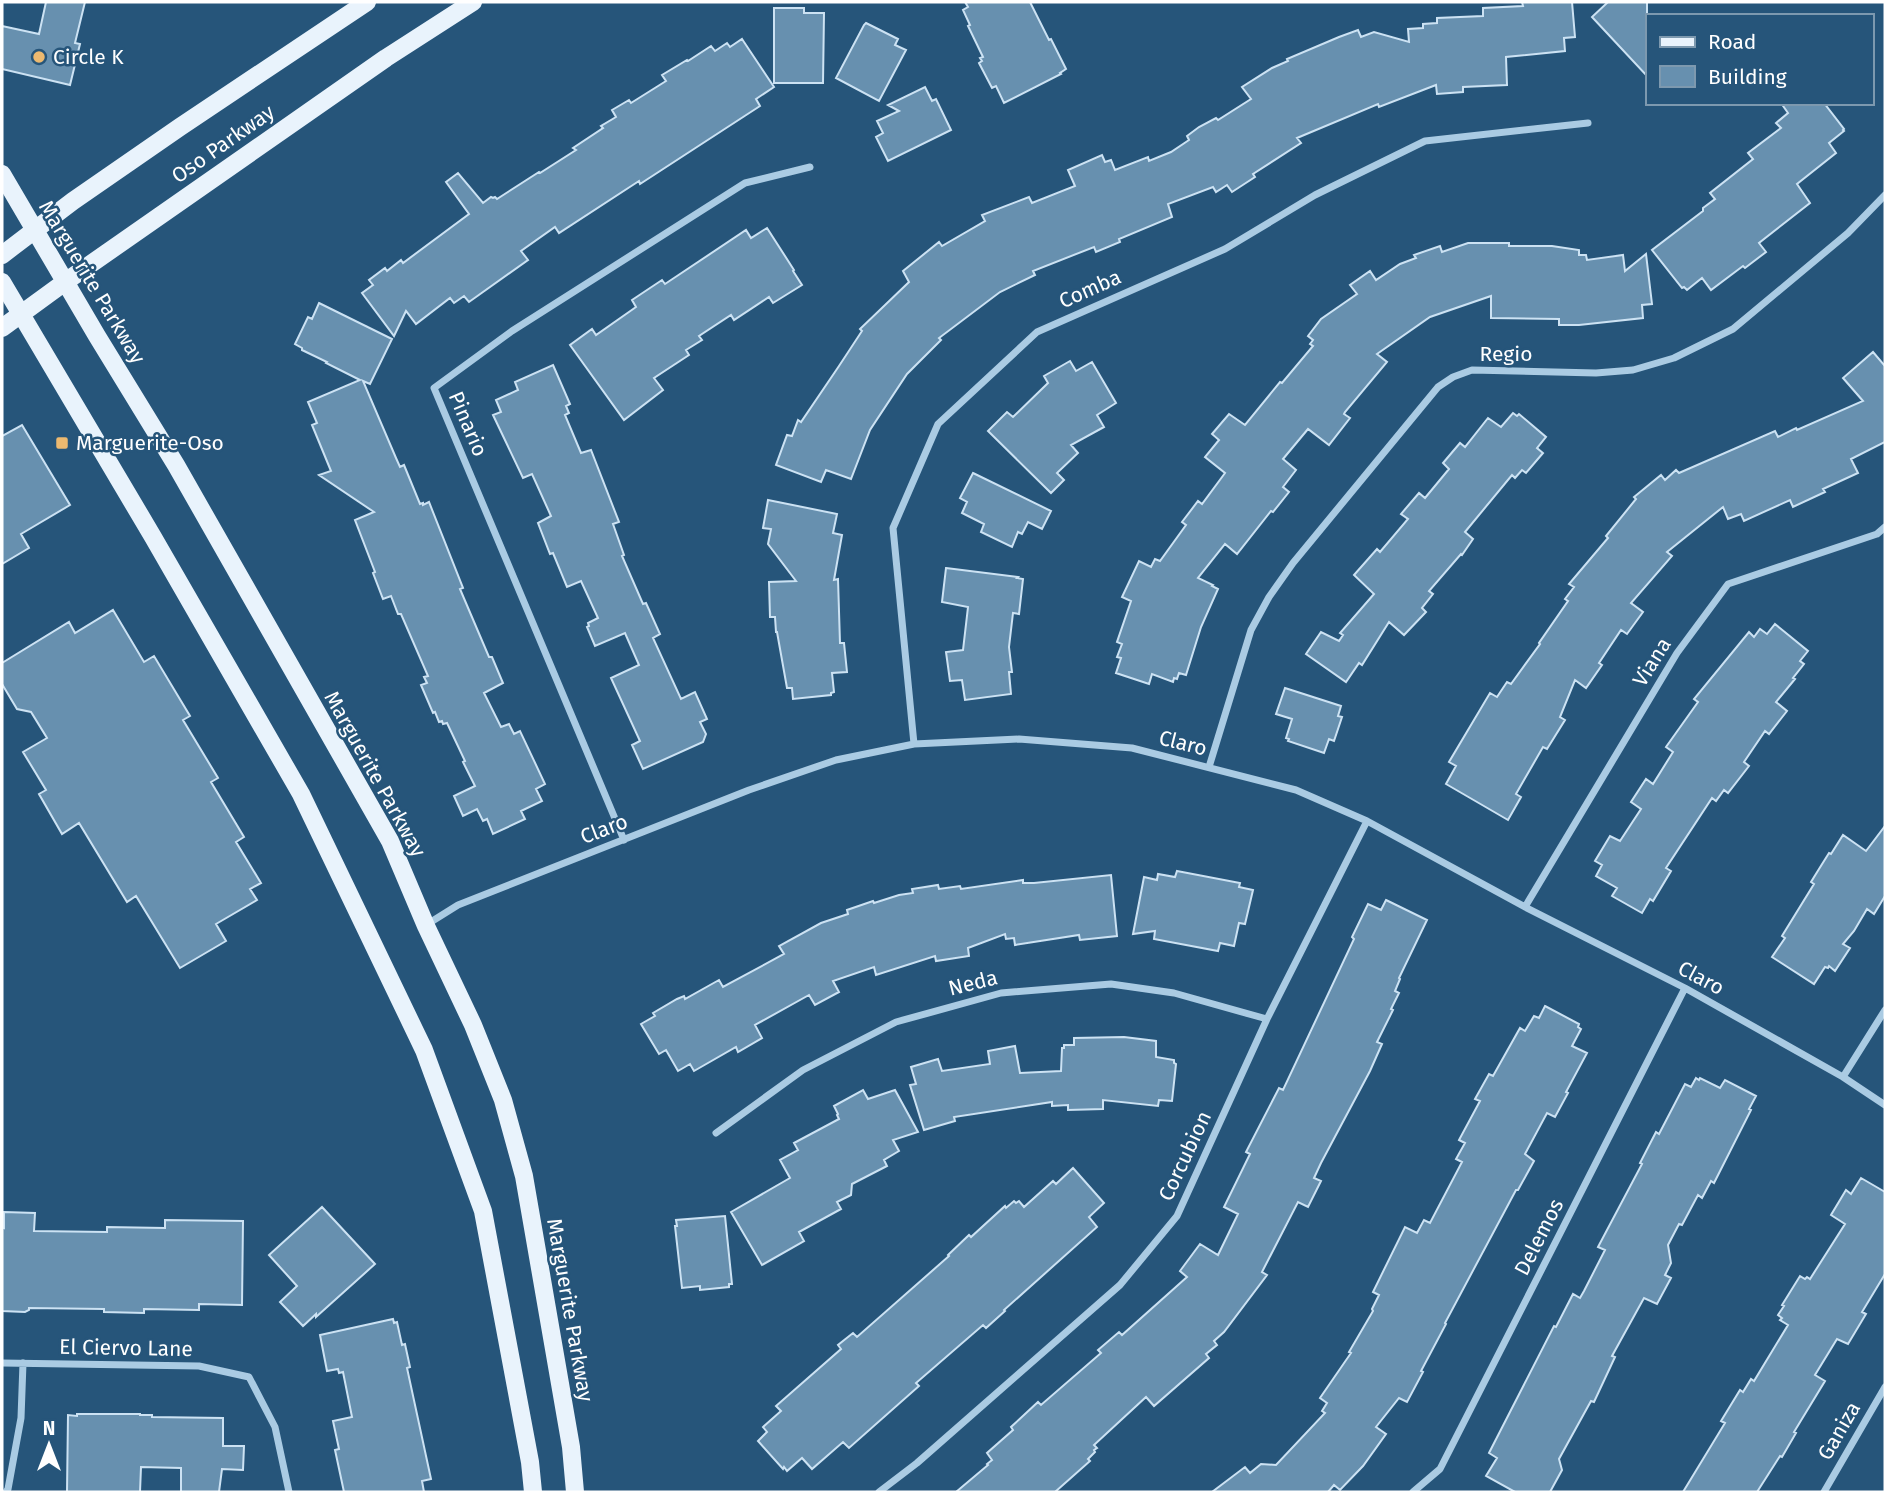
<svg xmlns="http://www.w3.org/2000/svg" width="1887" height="1494" viewBox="0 0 1887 1494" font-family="'Fira Sans',sans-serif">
	<rect width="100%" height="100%" fill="#26557a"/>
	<path fill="#6790af" stroke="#cce2f3" stroke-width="2" d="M46 2H85L75 43 80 44 70 85 2 69V26L39 34Z
		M965 2H1030L1049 40 1051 39 1066 69 1060 73 1061 74 1004 103 996 86 992 88 979 63 982 61 980 58 983 57 968 26 970 25 963 10 968 7Z
		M1522 2H1572L1575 37 1564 38 1565 51 1506 57 1507 85 1463 87V92L1437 94 1436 85 1379 107 1378 104 1297 138 1301 143 1253 174 1255 177 1232 192 1227 185 1216 192 1213 187 1168 204 1172 217 1119 239 1120 242 1096 252 1094 247 1033 271 1035 275 1000 292 939 338 941 340 907 374 870 430 851 479 826 470 821 482 776 465 787 435 792 436 798 420 801 422 839 366 862 331 860 329 909 282 903 271 939 242 942 246 985 221 982 215 1029 197 1032 203 1075 186 1068 170 1102 155 1105 162 1111 160 1115 170 1148 157 1149 161 1171 152 1189 140 1187 136 1199 127 1216 118 1218 120 1251 99 1242 87 1272 68 1288 61 1287 59 1339 37 1358 30 1361 37 1374 32 1409 42 1408 29 1423 28V24L1437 23V18L1483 16V8L1523 6Z
		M1608 2H1647V76L1592 17Z
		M774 8H804V13H824L823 83H774Z
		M866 23 898 39 895 45 906 50 879 101 836 78 864 25Z
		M742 39 774 87 756 99 760 106 640 184 639 181 559 233 555 227 521 251 528 260 469 302 464 296 454 303 450 298 416 324 406 311 394 336 362 293 373 285 369 280 385 268 387 271 401 260 403 263 469 214 446 182 458 173 483 203 491 197 493 198 495 197 497 199 539 172 540 173 576 150 573 148 603 128 601 126 616 117 612 110 629 100 631 103 666 81 662 75 687 60 688 61 711 46 715 51 727 43 730 47Z
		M925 87 932 101 936 99 951 130 888 161 876 137 883 133 877 121 899 111 888 105Z
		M1781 103H1824L1844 129 1843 130 1844 131 1829 143 1836 153 1797 184 1810 203 1759 243 1766 252 1745 268 1743 266 1711 290 1702 278 1687 290 1684 287 1682 288 1652 250 1703 211V208L1715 199 1710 193 1753 159 1748 153 1781 128 1776 123 1788 113Z
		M767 228 794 270 793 271 802 285 773 303 769 297 734 320 731 315 699 336 702 340 686 350 689 355 654 378 663 390 624 420 570 345 592 329 596 335 636 307 632 300 662 280 665 284 746 230 751 238Z
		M1468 243H1509V246H1552L1579 250V255H1586L1587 260 1623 255 1625 271 1646 254 1652 304 1642 305 1643 318 1579 325H1559V319L1491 318V296L1430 317 1377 354 1387 362 1345 412 1344 414 1350 418 1329 445 1308 429 1283 459 1296 470 1283 487 1289 492 1273 512 1271 511 1237 554 1225 544 1198 578 1213 585 1212 586 1218 589 1201 627 1186 675 1179 673 1177 679 1174 678 1173 682 1152 674 1149 684 1116 673 1121 658 1117 657 1122 644 1117 642 1131 601 1122 597 1139 561 1151 567 1155 559 1160 561 1186 525 1182 522 1198 501 1202 504 1225 473 1205 457 1219 440 1212 434 1229 414 1245 425 1280 382 1282 383 1313 346 1310 344 1313 340 1308 336 1321 319 1357 294 1350 285 1370 271 1376 280 1400 264 1416 258 1414 255 1440 246 1442 252Z
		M319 303 392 339 370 384 363 381 396 458 400 467 404 465 420 504 423 503V505L429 502 463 588 460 589 489 657H492L503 683 484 693 501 727 509 724 514 734 520 731 545 784 536 789 542 801 521 811 525 819 493 834 487 819 483 821 477 809 463 816 454 796 475 786 463 762 465 761 447 723 443 724 442 721 439 722 435 712 433 713 421 685 427 683 424 677 428 676 401 614H398L391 596 383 599 373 573 375 572 355 520 374 512 319 475 331 471 312 425 317 423 308 402 360 380 326 363 327 362 302 350V348L295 344 308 317 312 319Z
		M1873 352 1885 366V442L1851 459 1858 473 1823 489 1825 492 1793 507 1790 500 1744 521 1741 514 1728 519 1723 507 1667 552 1672 556 1631 603 1643 612 1627 634 1621 630 1599 663 1602 665 1586 688 1575 680 1560 717 1565 720 1547 749 1543 747 1516 794 1521 797 1508 820 1446 784 1456 766 1449 762 1490 693 1497 697 1507 682 1511 684 1540 644 1539 643 1568 601 1565 599 1574 587 1569 584 1608 538 1606 536 1636 499 1634 497 1661 475 1665 480 1676 470 1679 473 1775 431 1778 437 1796 428 1797 430 1863 401 1843 378Z
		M1070 361 1076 371 1092 362 1116 403 1097 415 1104 427 1071 445 1078 453 1057 473 1064 480 1051 493 988 431 1007 412 1013 417 1048 383 1044 376Z
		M553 365 570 404 566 406 569 413 565 415 581 453 591 450 619 522 613 524 624 555 622 556 643 604 646 603 660 634 653 638 681 699 695 692 707 719 700 722 706 734 703 742 643 769 632 745 640 741 611 678 639 665 625 633 595 646 587 627 589 626 588 623 598 618 581 581 567 587 553 553 550 554 538 523 551 516 532 474 523 478 493 415 501 412 496 400 518 390 515 382Z
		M1513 413 1517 416 1519 414 1546 437 1537 448 1543 453 1526 473 1522 470 1515 478 1512 475 1465 532 1473 539 1462 555 1461 554 1429 591 1433 594 1422 608 1426 612 1404 635 1389 622 1362 665 1359 663 1346 682 1306 654 1321 632 1339 641 1343 635 1340 633 1374 594 1354 575 1377 549 1380 552 1408 519 1401 514 1419 493 1425 498 1449 469 1443 463 1460 443 1465 447 1488 418 1501 427Z
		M22 425 70 505 21 534 29 548 2 564V436Z
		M973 473 1051 511 1042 529 1028 522 1022 534 1018 532 1012 547 981 532 984 524 962 513 967 502 960 498Z
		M768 500 837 514 833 533 842 535 834 580 838 579 840 643H844L847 672 832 673 834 692 831 693V695L793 699 792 688H787L777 632H776L775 617H770L769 582 796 581 768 544 771 529 763 528Z
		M946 568 1018 577 1017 578 1023 579 1019 614 1013 613 1009 647 1012 672H1009L1011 694 965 700 962 680 950 681 946 652 963 650 968 607 942 602Z
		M113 610 144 662 154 656 190 716 183 720 218 778 211 782 244 837 236 842 261 883 250 889 257 900 216 924 226 941 180 968 136 896 127 902 79 823 62 834 39 794 46 790 23 752 47 738 31 712 17 709 2 684V663L69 622 75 633Z
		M1775 624 1808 651 1800 661 1804 664 1793 678 1795 679 1776 702 1787 711 1769 734 1765 731 1744 762 1749 766 1728 793 1724 790 1716 801 1712 798 1666 868 1671 871 1653 901 1650 899 1642 913 1612 896 1617 888 1596 876 1602 865 1595 861 1610 836 1620 841 1641 809 1631 802 1646 779 1653 784 1673 752 1666 747 1698 702 1694 699 1749 632 1754 637 1760 629 1767 634Z
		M1285 688 1341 706 1338 716 1342 717 1334 741 1329 739 1324 753 1288 741 1289 739 1286 738 1292 719 1276 714Z
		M1885 826V896L1874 914 1867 909 1854 931 1843 944 1850 948 1835 971 1829 966 1828 968 1825 967 1814 984 1772 957 1785 938 1782 936 1814 884 1811 882 1819 869 1829 853 1831 854 1843 835 1866 851Z
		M1177 871 1240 883 1239 887 1253 890 1245 924 1239 923 1234 946 1220 943 1218 951 1154 939 1155 931 1133 934 1144 877 1157 880 1158 874 1175 877Z
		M1111 875 1117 936 1080 940 1079 935 1015 945 1014 938 1006 939 1005 934 968 948 969 956 936 961 935 956 876 975 874 967 833 981 839 992 815 1005 809 995 755 1025 762 1038 738 1052 736 1047 694 1071 690 1064 678 1071 666 1050 659 1054 641 1024 655 1016 653 1013 677 999 684 996 685 999 719 980 723 987 784 954 779 946 821 923 848 914 847 910 873 901 874 903 899 895 913 893 912 889 938 885 939 889 960 886 961 889 1023 880V883H1034Z
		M1386 900 1427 920 1399 978 1400 979 1395 991 1399 993 1391 1009 1393 1010 1377 1042 1382 1044 1370 1071 1321 1163 1314 1178 1321 1181 1308 1207 1298 1202 1262 1272 1267 1275 1224 1332 1214 1341 1217 1345 1206 1354 1209 1358 1154 1406 1146 1397 1094 1445 1097 1448 1094 1450 1095 1452 1088 1459 1090 1461 1055 1492H956L988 1465 987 1464 992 1460 987 1453 1013 1430 1011 1427 1038 1402 1041 1405 1101 1353 1098 1350 1119 1332 1122 1335 1187 1277 1180 1271 1200 1244 1218 1255 1238 1214 1224 1207 1250 1154 1246 1152 1279 1088 1283 1090 1354 939 1352 937 1368 904 1381 910Z
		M1545 1006 1579 1024 1578 1027 1581 1029 1572 1046 1587 1053 1566 1092 1568 1093 1555 1117 1547 1113 1525 1154 1534 1161 1518 1190H1516L1445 1323 1446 1324 1421 1371 1423 1372 1407 1402 1399 1398 1376 1427 1386 1434 1363 1466 1340 1490 1334 1485 1328 1492H1212L1245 1467 1250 1473 1261 1464 1276 1465 1325 1413 1322 1411 1327 1403 1320 1398 1351 1353 1349 1352 1373 1311 1372 1309 1379 1295 1373 1292 1405 1227 1417 1233 1424 1220 1430 1223 1462 1162 1456 1159 1465 1143 1459 1140 1480 1101 1475 1099 1489 1074 1493 1076 1520 1028 1525 1031 1534 1016 1539 1018Z
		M1124 1037 1156 1041V1057L1174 1060V1063L1176 1064 1172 1101 1159 1100 1158 1106 1103 1100V1109L1068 1110V1105L1052 1106V1102L954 1117 955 1121 924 1130 910 1085 916 1084 911 1067 938 1059 942 1071 990 1064 988 1051 1015 1046 1020 1073 1061 1071 1062 1048H1064V1045H1074V1038Z
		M1696 1078 1699 1080 1700 1078 1720 1088 1725 1080 1756 1096 1749 1109 1751 1110 1714 1183 1711 1181 1702 1198 1698 1195 1682 1225 1679 1224 1668 1245 1671 1263 1665 1275 1671 1278 1657 1304 1644 1298 1612 1356 1615 1357 1594 1402 1591 1401 1559 1459 1562 1470 1550 1492H1515L1486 1476 1497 1458 1489 1453 1554 1326 1556 1327 1573 1294 1580 1298 1584 1291 1605 1250 1598 1247 1642 1164 1640 1163 1656 1132 1659 1134 1685 1084 1691 1087Z
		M863 1090 868 1099 895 1090 918 1132 893 1140 899 1151 884 1160 887 1166 852 1184 851 1195 837 1202 841 1209 799 1232 804 1241 762 1265 731 1212 790 1178 780 1160 798 1150 794 1143 839 1119 837 1115 838 1114 834 1106Z
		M1073 1168 1104 1203 1089 1217 1097 1227 1004 1310 1005 1311 986 1328 983 1325 916 1383 919 1386 849 1448 843 1442 812 1469 802 1458 787 1471 784 1467 783 1469 758 1441 767 1432 763 1427 781 1411 776 1406 841 1349 838 1345 853 1333 857 1337 949 1256 948 1255 969 1235 971 1237 1005 1206 1006 1208 1014 1201 1016 1203 1019 1201 1024 1207 1053 1181 1056 1184Z
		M1861 1178 1885 1192V1274L1862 1312 1866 1314 1848 1344 1837 1339 1815 1375 1825 1381 1794 1432 1796 1433 1782 1457 1780 1456 1757 1492H1683L1725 1423 1721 1421 1740 1390 1743 1392 1751 1379 1754 1381 1788 1325 1780 1320 1782 1318 1778 1315 1784 1306 1782 1305 1800 1276 1805 1279 1807 1277 1810 1279 1845 1224 1831 1215 1846 1190 1851 1194Z
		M322 1207 375 1264 316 1317V1314L303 1326 280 1302 297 1286 269 1255Z
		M4 1212 35 1213 34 1231 107 1232V1227L165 1228V1220L243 1221 242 1305 199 1304V1310L144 1309V1313L104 1312V1309L29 1308V1310L25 1312 2 1311V1227L4 1228Z
		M725 1216 732 1284H729V1287L700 1290V1286L682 1288 675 1226H677L676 1220Z
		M393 1319 394 1323 397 1322 402 1345 405 1344 410 1367 407 1368 431 1479 422 1481 424 1492H344L335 1450 339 1449 333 1421 352 1417 343 1372 339 1373 338 1369 327 1371 320 1335Z
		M77 1414H140V1415H152V1417L223 1418V1446H244L243 1470 222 1469 219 1492H181V1468L141 1467 140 1492H67L68 1415 77 1416Z"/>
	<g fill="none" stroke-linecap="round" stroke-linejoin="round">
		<path stroke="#aacbe3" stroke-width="7" d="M914 744 893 528 938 424 1037 332 1225 249 1315 195 1425 141 1588 123
			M1209 767 1251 630 1269 597 1293 563 1438 387 1453 377 1472 370 1596 373 1633 370 1674 358 1733 329 1848 233 1885 195
			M624 840 434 388 512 331 745 183 810 167
			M1525 907 1677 653 1728 584 1877 534 1885 527
			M426 925 458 905 749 790 836 760 914 744 1019 739 1132 748 1296 790 1367 821 1525 907 1685 988 1843 1077 1885 1105
			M1843 1077 1885 1010
			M716 1133 803 1070 896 1022 1001 993 1111 984 1174 993 1267 1019
			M2 1363 199 1366 249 1377 275 1427 289 1492
			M6 1492 8 1489 21 1418 23 1363
			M879 1492 917 1463 1120 1285 1177 1216 1267 1019 1367 821
			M1413 1492 1440 1469 1685 988
			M1824 1492 1885 1387"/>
		<path stroke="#e9f3fc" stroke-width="18" d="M2 174 97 336 176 465 390 841 426 926 473 1025 503 1100 524 1176 571 1447 575 1492
			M2 255 73 201 180 127 367 2
			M2 282 153 537 301 794 424 1050 483 1211 530 1462 533 1492
			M2 328 65 282 386 58 473 2"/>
	</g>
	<g fill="#ecb970" stroke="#26557a" stroke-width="2.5">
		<circle cx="39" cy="57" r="7"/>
		<rect x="55" y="436" width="14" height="14" rx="3.5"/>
	</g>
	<g text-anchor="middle" stroke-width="5" stroke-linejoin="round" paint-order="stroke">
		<g font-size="21" fill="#fff" stroke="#26557a" text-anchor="start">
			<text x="53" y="64">Circle K</text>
			<text x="76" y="450">Marguerite-Oso</text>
		</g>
		<g font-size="21" fill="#fff" stroke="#26557a">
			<text transform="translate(223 144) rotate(-35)" y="7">Oso Parkway</text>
			<text transform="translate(92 282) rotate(59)" y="7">Marguerite Parkway</text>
			<text transform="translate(1090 289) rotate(-24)" y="7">Comba</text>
			<text x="1506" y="361">Regio</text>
			<text transform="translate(468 424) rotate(67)" y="7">Pinario</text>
			<text transform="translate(1652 662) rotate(-58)" y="7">Viana</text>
			<text transform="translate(1183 743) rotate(14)" y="7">Claro</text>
			<text transform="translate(375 774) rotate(61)" y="7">Marguerite Parkway</text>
			<text transform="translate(604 829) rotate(-21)" y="7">Claro</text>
			<text transform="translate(1701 978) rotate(28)" y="7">Claro</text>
			<text transform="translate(973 983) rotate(-14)" y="7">Neda</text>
			<text transform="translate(1185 1156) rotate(-65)" y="7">Corcubion</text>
			<text transform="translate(1539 1237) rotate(-63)" y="7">Delemos</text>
			<text transform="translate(570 1310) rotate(80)" y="7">Marguerite Parkway</text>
			<text transform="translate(126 1348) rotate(1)" y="7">El Ciervo Lane</text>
			<text transform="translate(1839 1431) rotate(-60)" y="7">Ganiza</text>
		</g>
	</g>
	<rect width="1887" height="1494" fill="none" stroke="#ffffff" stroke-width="7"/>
	<rect x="1646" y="14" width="228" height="91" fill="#26557a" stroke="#7d99af" stroke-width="2"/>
	<rect x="1660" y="37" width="35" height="10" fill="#e9f3fc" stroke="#7d99af" stroke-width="2"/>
	<text x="1708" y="49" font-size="21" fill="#ffffff">Road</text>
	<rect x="1660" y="66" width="35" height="21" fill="#6790af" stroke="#7d99af" stroke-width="2"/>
	<text x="1708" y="84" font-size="21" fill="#ffffff">Building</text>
	<g transform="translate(49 1445)" stroke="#26557a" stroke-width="5" paint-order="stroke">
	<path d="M0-5L12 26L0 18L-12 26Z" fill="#ffffff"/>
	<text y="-10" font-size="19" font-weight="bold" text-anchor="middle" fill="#ffffff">N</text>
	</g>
</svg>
